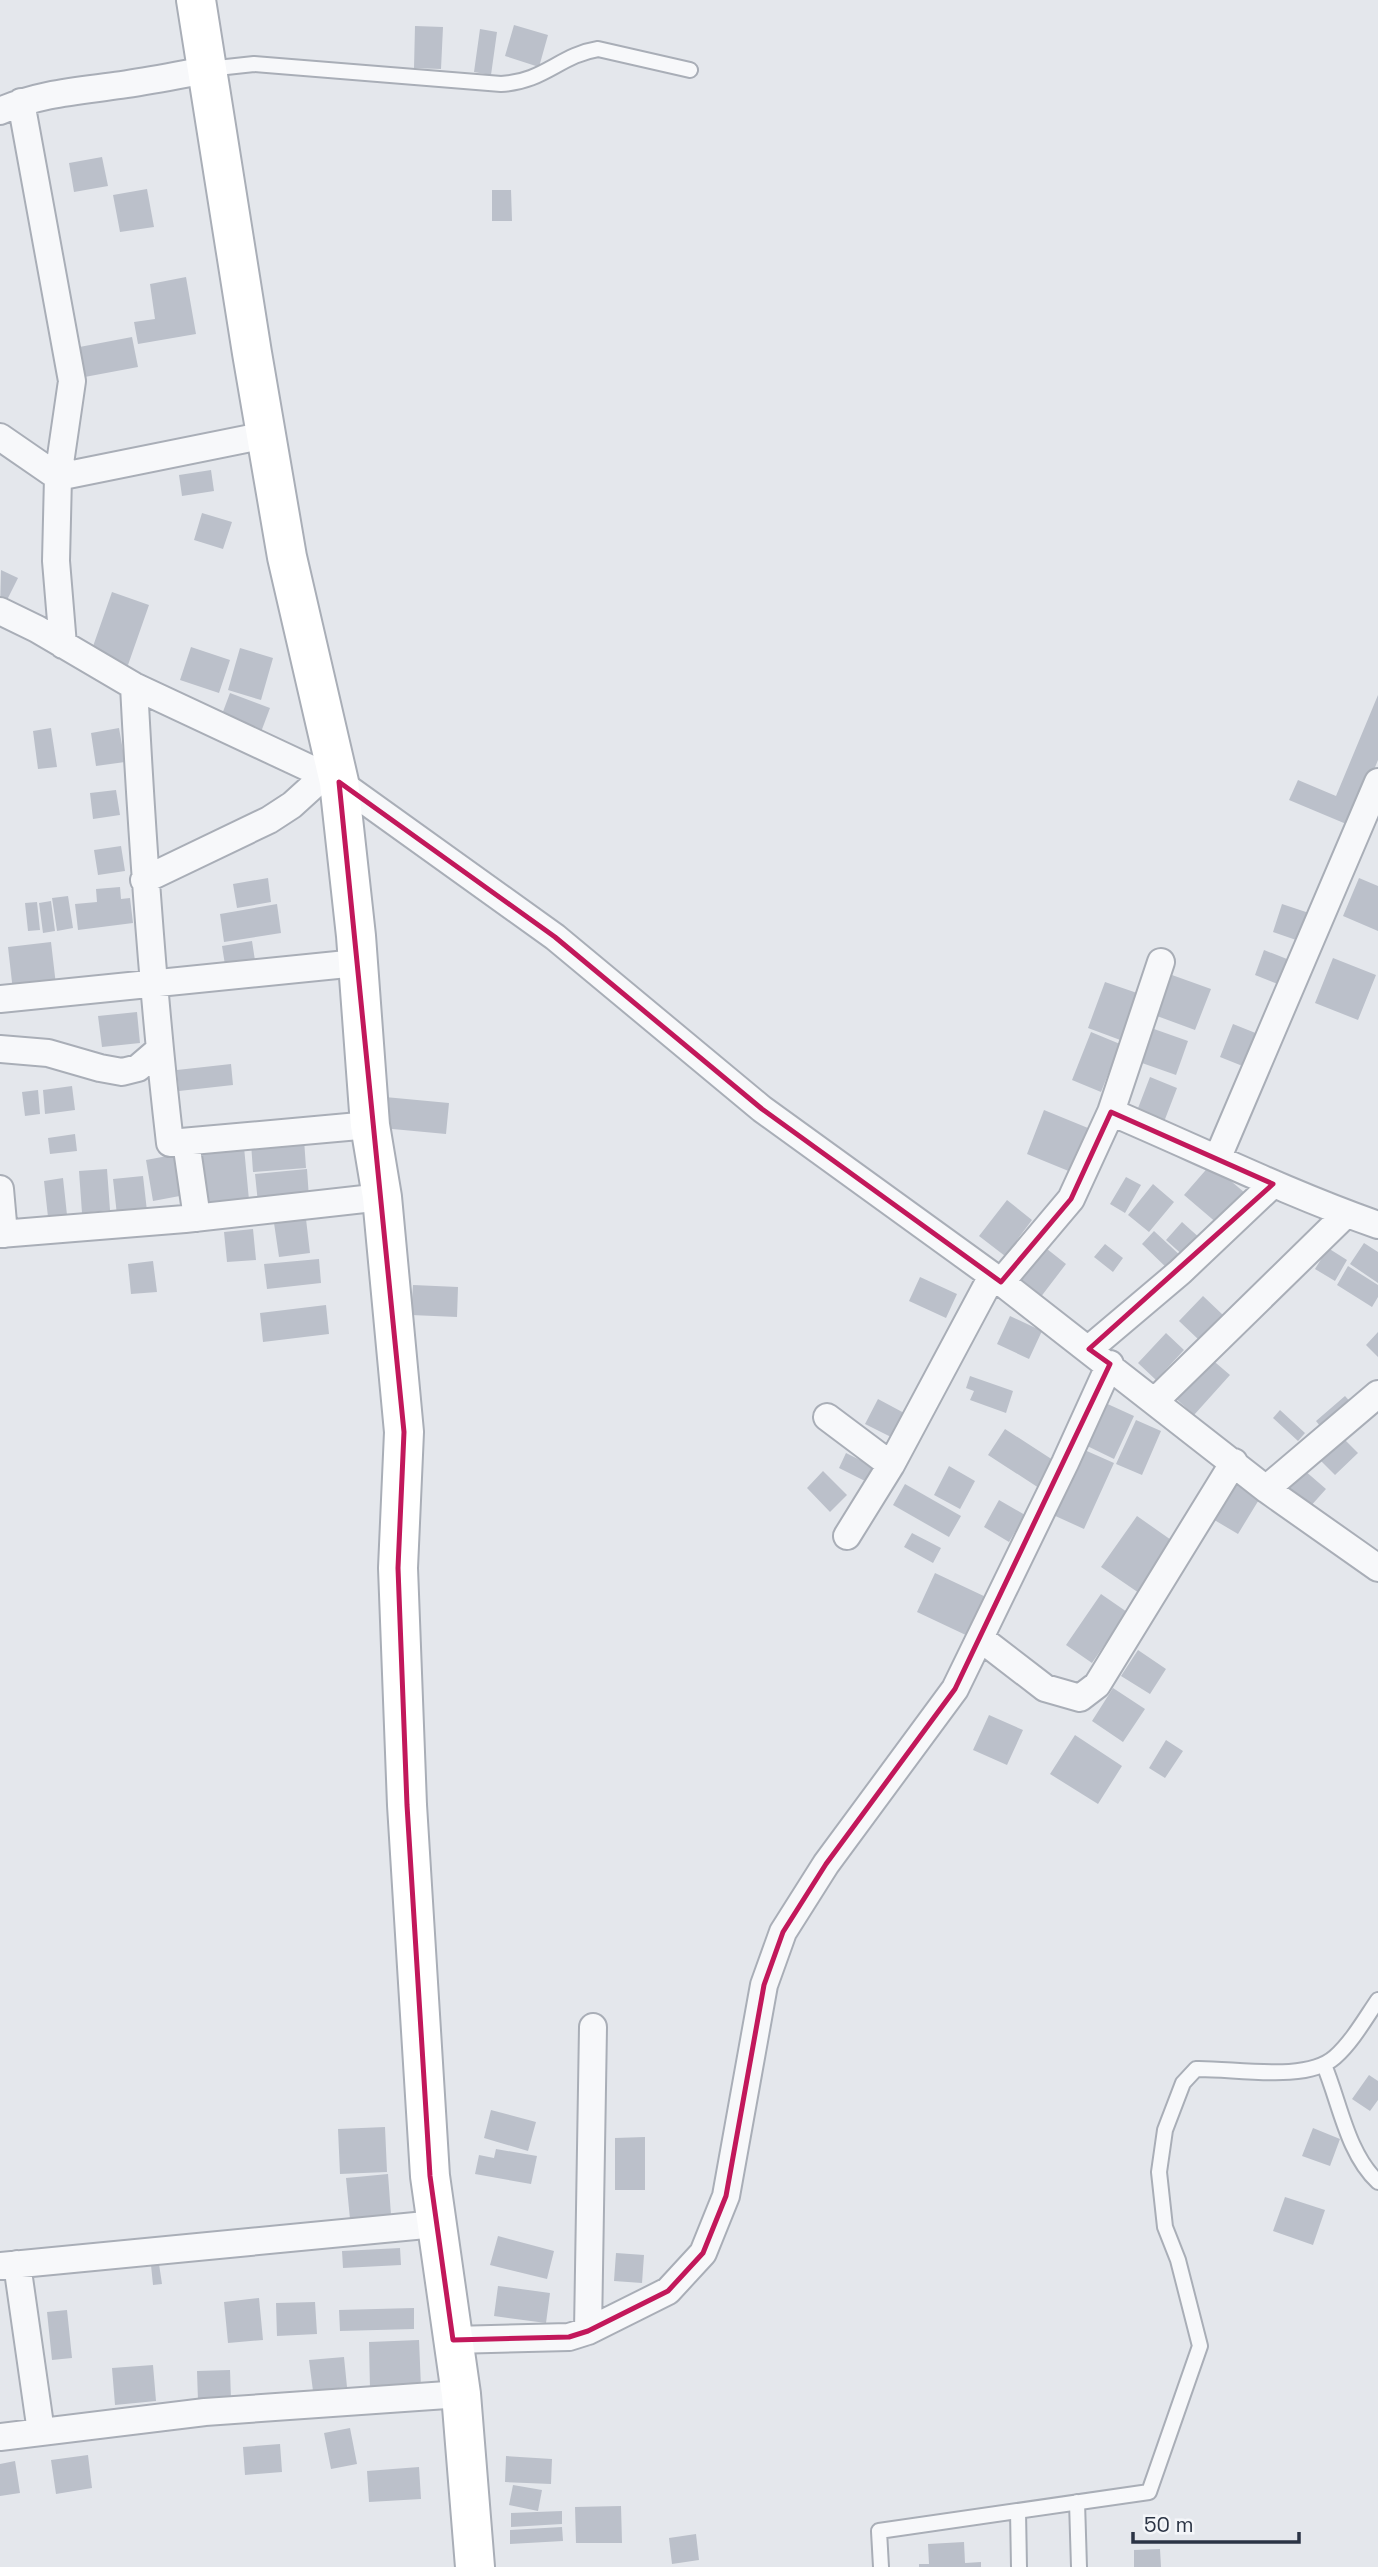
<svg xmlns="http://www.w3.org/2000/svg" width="1378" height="2567" viewBox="0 0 1378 2567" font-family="'Space Grotesk',sans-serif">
	<rect width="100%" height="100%" fill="#e4e7ec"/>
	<path fill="#bbc0ca" d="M514 25 548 35 539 67 505 56Z
		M415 26 443 27 441 69 414 68Z
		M480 29 497 32 491 75 474 72Z
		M102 157 108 186 74 192 69 163Z
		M147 189 154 227 120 232 113 195Z
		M492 190H511L512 221H492Z
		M186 277 196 334 138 344 134 322 155 319 150 284Z
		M132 337 138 367 74 379 69 349Z
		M211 470 214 491 182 496 179 475Z
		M202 513 232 522 223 549 194 540Z
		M1 570 18 578 2 610 0 609Z
		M112 592 149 605 128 665 91 652Z
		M191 647 230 660 219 693 180 680Z
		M240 648 273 658 261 700 228 690Z
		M230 693 270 708 261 732 221 717Z
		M1378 695V760L1351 826 1289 800 1298 780 1336 796Z
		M51 728 57 767 38 769 33 731Z
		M119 728 125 762 96 766 91 733Z
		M116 790 120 815 93 819 90 793Z
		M121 846 125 871 98 875 94 850Z
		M268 878 271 902 237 908 233 884Z
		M1359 878 1378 886V931L1343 916Z
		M120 887 121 899 130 898 133 923 78 930 75 904 97 902 96 889Z
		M68 896 73 928 57 931 52 898Z
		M51 901 55 931 43 933 39 903Z
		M37 902 40 930 28 931 25 903Z
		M277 904 281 933 224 942 220 914Z
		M1282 904 1309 913 1299 941 1273 932Z
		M252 941 256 967 226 971 222 946Z
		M51 942 56 985 13 991 8 947Z
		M1264 950 1292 961 1283 986 1255 975Z
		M1333 958 1376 975 1358 1020 1315 1003Z
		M1172 975 1211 989 1195 1030 1157 1016Z
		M1105 982 1140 994 1123 1041 1088 1028Z
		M137 1012 140 1043 102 1047 98 1016Z
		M1233 1024 1258 1034 1245 1067 1220 1057Z
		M1154 1029 1188 1041 1176 1075 1142 1063Z
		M1091 1032 1120 1044 1101 1092 1072 1080Z
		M231 1064 233 1085 179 1091 177 1070Z
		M1150 1077 1177 1088 1162 1127 1135 1116Z
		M72 1086 75 1110 45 1114 43 1090Z
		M38 1090 40 1114 25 1116 22 1092Z
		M385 1097 449 1103 446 1134 382 1128Z
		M1044 1110 1088 1128 1071 1172 1027 1154Z
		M75 1134 77 1151 50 1154 48 1138Z
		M304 1139 306 1168 253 1172 251 1143Z
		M244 1147 249 1200 206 1205 200 1152Z
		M178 1154 185 1195 153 1201 146 1160Z
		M1211 1164 1245 1193 1218 1224 1184 1195Z
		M107 1169 110 1210 82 1213 79 1171Z
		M307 1169 309 1198 258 1203 255 1174Z
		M143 1176 147 1211 117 1215 113 1179Z
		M1126 1177 1141 1185 1125 1213 1110 1204Z
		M63 1178 67 1215 48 1217 44 1181Z
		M1153 1184 1174 1202 1149 1232 1128 1215Z
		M1007 1200 1032 1220 1005 1256 979 1236Z
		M306 1219 310 1253 279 1257 274 1223Z
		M1182 1222 1202 1240 1186 1258 1166 1240Z
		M253 1229 256 1260 227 1262 224 1232Z
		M1154 1231 1184 1259 1171 1272 1142 1244Z
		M1364 1243 1378 1252V1283L1350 1264Z
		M1105 1244 1123 1258 1113 1272 1094 1257Z
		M1042 1245 1066 1264 1040 1298 1016 1279Z
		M1328 1248 1347 1260 1335 1281 1315 1269Z
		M319 1259 321 1283 267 1289 264 1264Z
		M153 1261 157 1292 131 1294 128 1264Z
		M1348 1266 1378 1285V1297L1372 1307 1337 1285Z
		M920 1277 957 1294 946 1318 909 1301Z
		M413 1285 458 1287 457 1317 411 1315Z
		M1203 1296 1223 1315 1199 1340 1179 1321Z
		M326 1305 329 1334 263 1342 260 1313Z
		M1010 1316 1042 1331 1029 1359 997 1344Z
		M1378 1332V1357L1366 1345Z
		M1166 1333 1184 1350 1156 1380 1138 1363Z
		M1209 1357 1230 1375 1194 1415 1173 1396Z
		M970 1376 1013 1391 1006 1413 970 1400 974 1391 966 1388Z
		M1345 1396 1354 1406 1324 1431 1316 1421Z
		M878 1399 906 1414 893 1438 865 1424Z
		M1101 1401 1134 1416 1114 1459 1081 1443Z
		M1280 1410 1305 1433 1298 1441 1273 1418Z
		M1136 1420 1161 1431 1142 1475 1116 1464Z
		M1005 1429 1056 1462 1039 1488 988 1455Z
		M1341 1436 1358 1453 1335 1475 1318 1458Z
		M1080 1448 1114 1463 1084 1529 1051 1514Z
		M846 1453 874 1467 867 1482 839 1468Z
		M949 1466 975 1481 960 1509 934 1495Z
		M1304 1470 1326 1489 1309 1508 1288 1490Z
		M823 1471 847 1495 830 1512 807 1488Z
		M1233 1481 1260 1498 1238 1534 1211 1518Z
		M905 1484 961 1516 949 1537 893 1505Z
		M999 1500 1025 1515 1009 1542 984 1527Z
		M1137 1516 1174 1542 1139 1593 1101 1567Z
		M912 1533 941 1548 933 1563 904 1547Z
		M935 1573 988 1598 970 1637 917 1612Z
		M1101 1594 1127 1612 1092 1663 1066 1645Z
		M1138 1650 1166 1669 1150 1694 1121 1676Z
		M1113 1688 1145 1709 1123 1742 1092 1721Z
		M989 1715 1023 1730 1007 1765 973 1750Z
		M1075 1735 1122 1766 1098 1804 1050 1774Z
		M1166 1740 1183 1751 1165 1778 1149 1768Z
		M1369 2075 1378 2081V2100L1370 2111 1352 2099Z
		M491 2110 536 2122 528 2151 484 2138Z
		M385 2127 387 2172 340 2174 338 2129Z
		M1313 2128 1340 2139 1330 2166 1302 2156Z
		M645 2137V2190H615V2138Z
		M496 2149 537 2156 531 2184 475 2174 479 2155 494 2158Z
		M388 2174 391 2215 350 2219 346 2178Z
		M1285 2197 1325 2210 1313 2245 1273 2231Z
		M498 2236 554 2251 547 2279 490 2265Z
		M400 2248 401 2265 343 2268 342 2251Z
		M616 2253 644 2255 642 2283 614 2281Z
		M159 2264 162 2284 153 2285 151 2265Z
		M498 2286 550 2293 546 2323 494 2316Z
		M259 2298 263 2340 228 2343 224 2302Z
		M315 2302 317 2334 277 2336 276 2303Z
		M414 2308V2329L340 2331 339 2310Z
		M67 2310 72 2358 52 2360 47 2312Z
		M419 2340 421 2387 370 2389 369 2342Z
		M344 2357 347 2387 313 2391 309 2360Z
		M153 2365 156 2401 115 2405 112 2368Z
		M230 2370 231 2399 198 2401 197 2371Z
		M350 2428 357 2464 331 2469 324 2433Z
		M280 2444 282 2472 245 2475 243 2447Z
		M88 2455 92 2488 56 2494 51 2460Z
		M506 2456 552 2459 551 2484 505 2482Z
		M15 2461 20 2493 0 2496V2464Z
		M419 2467 421 2499 369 2502 367 2471Z
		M513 2485 542 2490 538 2511 509 2505Z
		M621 2506 622 2543H576L575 2507Z
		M562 2511V2524L511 2527V2513Z
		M562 2527 563 2541 510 2544V2530Z
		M696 2534 699 2560 672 2564 669 2538Z
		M964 2542 965 2563 981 2562V2567H919V2564H929L928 2544Z
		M1160 2549 1161 2567H1134V2550Z"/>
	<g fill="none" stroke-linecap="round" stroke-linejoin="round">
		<defs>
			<path id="lane" d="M208 69 254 64 501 84C544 82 560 55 598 49L690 70
				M1324 2065C1340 2103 1347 2153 1378 2182
				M1077 2502 1079 2567
				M1018 2511 1019 2567
				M881 2567 879 2531 1149 2492 1200 2346 1178 2260 1165 2227 1159 2172 1165 2130 1183 2083 1196 2069C1234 2068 1306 2083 1335 2057 1352 2042 1365 2019 1378 2000"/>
			<path id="street" d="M21 102 72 381 58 477 56 561 63 645
				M0 111C40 93 79 91 121 85 150 81 178 75 207 70
				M0 437 58 477 266 435
				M0 611 37 629 134 686 339 782 555 937 762 1109 1001 1282 1266 1489 1378 1568
				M134 686C142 839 152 990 170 1143L370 1125
				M144 880 269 820 292 805 325 775
				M0 999 357 963
				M0 1049 48 1053 100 1068 122 1072 138 1068 159 1050
				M1111 1112C1200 1150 1287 1193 1378 1225
				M186 1142 197 1218
				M1218 1157 1378 782
				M0 1189 4 1234
				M0 1234 185 1219 382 1197
				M1001 1282 1071 1199 1111 1112 1161 962
				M1089 1349 1180 1272 1273 1184
				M1155 1401 1346 1214
				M827 1417 891 1465
				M1266 1489 1378 1394
				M847 1536 891 1465 992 1276
				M980 1638 1045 1688 1080 1698 1097 1685 1234 1462
				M17 2264 41 2432
				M0 2266 436 2224
				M588 2331 593 2027
				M453 2340 569 2337 588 2331 668 2291 703 2253 726 2196 764 1985 783 1932 826 1864 955 1689 1065 1463 1110 1364
				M0 2437 205 2412 461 2394"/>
			<path id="secondary" d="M196 0 252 353 287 557 339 782 356 936 370 1125 382 1197 404 1432 398 1568 407 1805 430 2176 461 2394 475 2567"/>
		</defs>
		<use href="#lane" stroke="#a9aeb7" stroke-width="18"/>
		<use href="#street" stroke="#a9aeb7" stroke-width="30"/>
		<use href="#secondary" stroke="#a9aeb7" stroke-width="42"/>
		<use href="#lane" stroke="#f7f8fa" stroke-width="14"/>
		<use href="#street" stroke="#f7f8fa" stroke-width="26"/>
		<use href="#secondary" stroke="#fff" stroke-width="38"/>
	</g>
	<path fill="none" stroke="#c2185b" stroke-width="5" stroke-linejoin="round" d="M339 782 555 937 762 1109 1001 1282 1071 1199 1111 1112 1273 1184 1089 1349 1110 1364 955 1689 826 1864 783 1932 764 1985 726 2196 703 2253 668 2291 588 2331 569 2337 453 2340 430 2176 407 1805 398 1568 404 1432Z"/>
	<path d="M1133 2532v10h166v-10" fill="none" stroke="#2b3445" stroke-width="3.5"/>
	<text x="1144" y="2532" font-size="21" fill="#2b3445" stroke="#f4f6f9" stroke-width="5" paint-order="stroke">50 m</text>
</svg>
